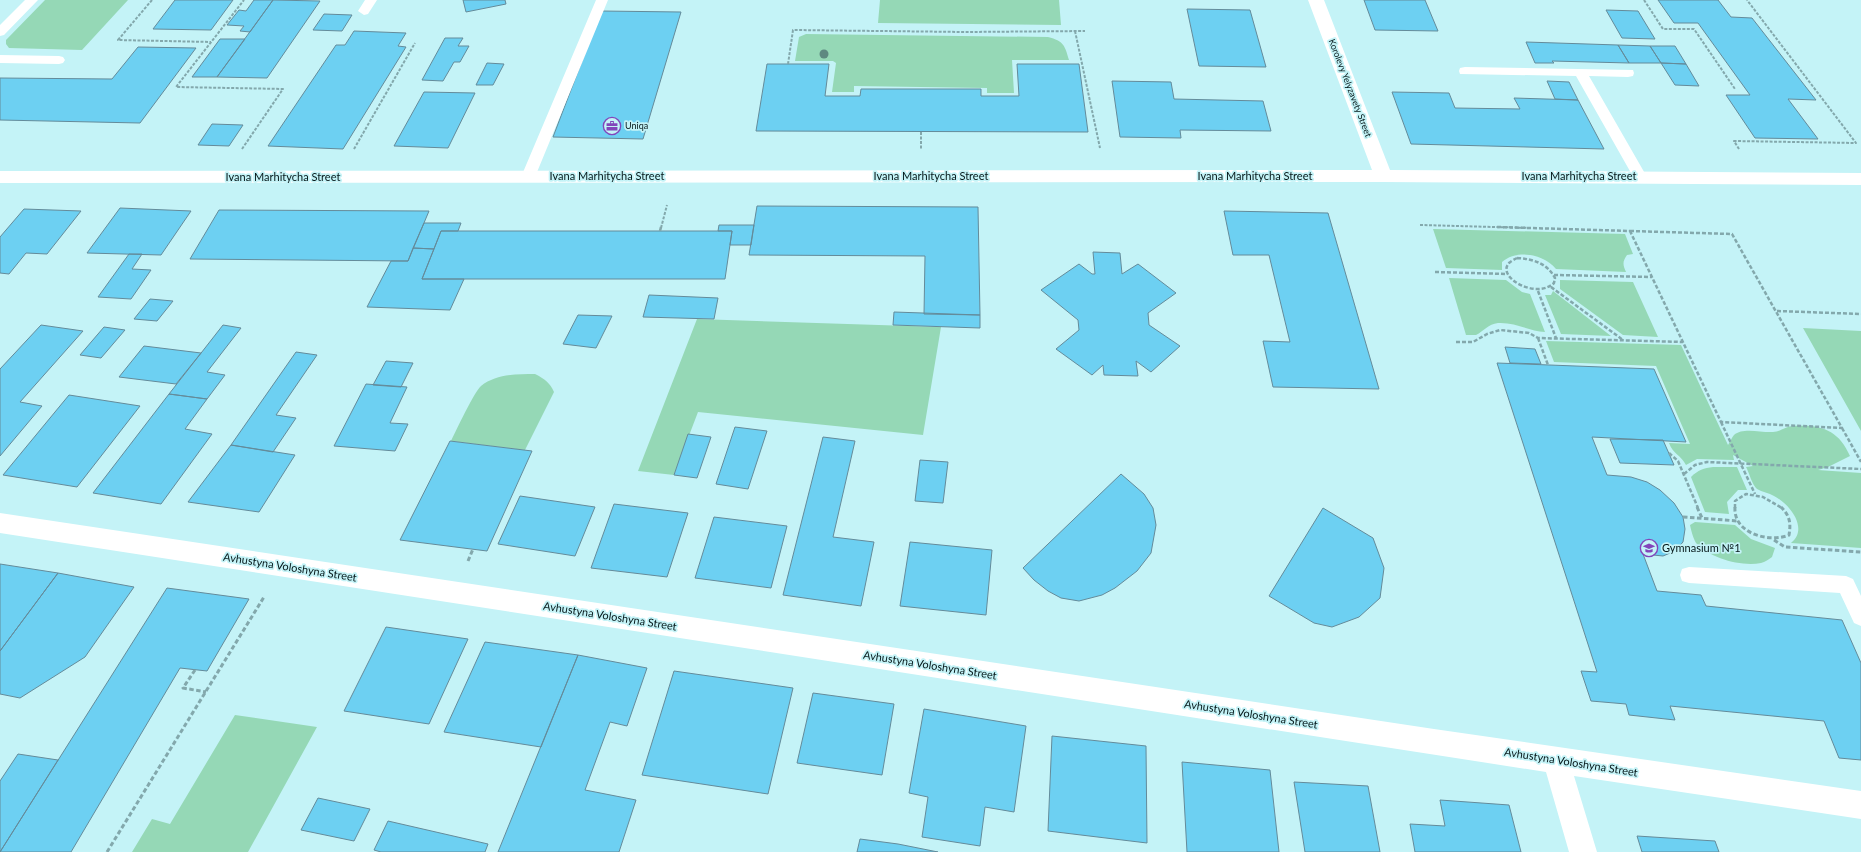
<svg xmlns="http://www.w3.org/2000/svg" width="1861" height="852" viewBox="0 0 1861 852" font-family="Lato,sans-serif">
	<rect width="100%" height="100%" fill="#c4f3f7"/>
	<path fill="#95d8b6" d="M45 0H128L82 50 9 48 6 44V40Z
		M880 0H1059L1061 25 878 23Z
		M806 34 1048 37C1064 41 1065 46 1069 60H1012L1014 93H987V88L854 86V92H832L836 63 833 61H795L799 37Z
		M1433 229 1625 234 1633 254 1627 255C1622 262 1623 265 1626 272L1556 269C1544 254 1517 249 1502 262V270L1446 268Z
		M1449 278 1506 280 1522 292 1530 294 1545 332C1529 331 1515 322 1498 323 1488 324 1484 331 1476 335 1474 335 1469 335 1466 335Z
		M1560 280 1633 282 1658 337 1623 335 1560 289Z
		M1553 291 1611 336 1561 334 1545 295H1551Z
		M697 319 941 327 923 435 698 412 674 475 638 471Z
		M1803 328 1861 331V431Z
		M1546 341 1681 345 1728 445C1730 442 1732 437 1734 435 1743 427 1762 433 1773 432 1780 432 1786 426 1793 426 1821 424 1839 430 1850 456L1828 467 1818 470 1861 473V548L1791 543C1809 529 1790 504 1774 496 1769 493 1762 492 1757 489 1752 485 1749 472 1746 467L1753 466 1733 455 1734 460 1697 459 1686 465C1681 455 1673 454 1669 443L1690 444 1656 366 1554 362Z
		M535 374C545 379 550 383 554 392L525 450 451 441C456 431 474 392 481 386 496 374 517 374 535 374Z
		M1713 467H1737L1747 490H1738L1727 502 1729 514 1705 512 1691 477C1698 470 1704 468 1713 467Z
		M1695 522 1735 525 1751 539 1775 548 1772 557C1769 559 1765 562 1761 563 1741 567 1710 558 1696 543 1693 538 1691 530 1690 525Z
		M235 715 317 727 248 852H132L152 819 170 824Z"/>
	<path fill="#6dd0f2" stroke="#648b9a" d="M175 0H233L211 30 153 29Z
		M254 0H273L250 32 240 31 244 26 227 25 239 10 246 11Z
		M273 0 320 1 267 78 217 77Z
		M463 0H505L506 4 466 12Z
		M1364 0H1425L1438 31 1375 30Z
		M1658 0H1718L1731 17 1752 18 1816 100 1788 99 1818 139 1755 138 1726 95H1750L1698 23H1674Z
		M1187 9 1250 10 1266 67 1199 66Z
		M1606 10 1638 11 1655 39 1622 38Z
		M601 11 681 12 643 139 553 137Z
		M324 14 352 15 342 31 313 30Z
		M354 31 406 33 398 46 406 47 343 149 268 146 336 45H345Z
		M445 38H463L458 46H469L460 62H454L443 81 422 80Z
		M220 39H245L217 77H192Z
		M1526 42 1618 45 1629 63 1552 61 1554 63H1535Z
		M1618 45 1650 46 1661 63H1629Z
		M1650 46H1675L1686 64 1661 63Z
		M138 47 196 48 140 123 0 120V78L112 79Z
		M487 63 504 64 493 85H476Z
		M1661 63 1686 64 1699 86 1675 85Z
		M767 64H829L825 96H860L861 89H981V96H1019L1017 64H1079L1088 132 756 131Z
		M1112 81 1171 82 1174 99 1263 101 1271 131 1180 130 1181 138 1120 137Z
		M1547 81 1569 82 1578 100 1555 99Z
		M424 92 475 93 448 148 394 146Z
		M1392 92 1449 93 1455 108 1520 109 1514 98 1578 100 1604 149 1411 144Z
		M212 124 243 125 229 146 198 145Z
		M757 206 978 207 980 315 924 314 925 256 749 255Z
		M120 208 191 211 161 255 87 253Z
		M24 209 81 211 47 254 26 253 9 274 0 273V237Z
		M219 210 429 211 408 261 190 259Z
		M1224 211 1328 213 1379 389 1273 387 1263 341 1290 342 1269 255H1233Z
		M424 223H461L458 231H441L434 249 413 248Z
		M719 225H754L751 245H730L732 231H718Z
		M441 231H732L725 279H422Z
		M413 248 434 249 422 279H464L450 310 367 307 391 261H408Z
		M1093 252 1120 253 1122 274 1138 264 1176 293 1148 313 1149 325 1180 346 1151 372 1136 361 1138 376 1104 375 1103 365 1092 375 1056 349 1079 330 1078 320 1041 290 1079 264 1092 274H1095Z
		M129 254H142L132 269 151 270 131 299 98 297Z
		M649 295 718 298 714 319 643 317Z
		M150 299 173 301 157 321 134 319Z
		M894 312 980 315V328L893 325Z
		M578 315 612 316 596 348 563 344Z
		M41 325 83 331 20 402 42 406 0 456V369Z
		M223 325 241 328 207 372 225 375 207 399 169 394Z
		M104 327 125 330 101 358 80 355Z
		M144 346 201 353 176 384 119 377Z
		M1505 347 1535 349 1541 364 1510 363Z
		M296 352 317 355 276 415 296 418 273 452 231 445Z
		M386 361 413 363 401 387 373 385Z
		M1497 363 1654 369 1686 442 1592 437 1607 475 1631 477 1647 482 1660 490 1674 503 1683 517 1685 529 1683 542 1675 551 1663 556 1643 554 1657 591 1701 595 1706 606 1842 620 1861 663V760L1839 758 1824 721 1670 706 1675 720 1629 715 1626 704 1591 701 1581 671 1597 672Z
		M366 384 407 387 390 423 408 424 395 451 334 446Z
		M169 394 207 399 185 429 212 434 161 504 93 493Z
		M69 395 140 406 77 487 3 475Z
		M735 427 767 431 748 489 716 484Z
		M688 434 711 437 697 478 674 475Z
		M823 437 855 441 833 537 874 542 861 606 783 595Z
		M1610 439 1663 440 1674 465 1620 463Z
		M450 441 532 451 487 551 400 540Z
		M231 445 295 455 259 512 188 502Z
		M920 460 948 462 943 503 915 501Z
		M1121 474 1144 494 1153 508 1156 525 1151 553 1137 571 1115 588 1102 595 1079 601 1061 598 1048 591 1034 580 1023 568Z
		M520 496 595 507 575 556 498 544Z
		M614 504 688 513 667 577 591 568Z
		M1323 508 1373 538 1384 568 1380 598 1359 617 1332 627 1314 623 1269 596Z
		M714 517 787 526 771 588 695 578Z
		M910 542 992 550 986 615 900 606Z
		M0 564 58 573 0 651Z
		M58 573 134 587 85 657 20 698 0 694V651Z
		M167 588 249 599 207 671 180 668 71 852H0Z
		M386 627 468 639 429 724 344 711Z
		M485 642 578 655 541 747 444 732Z
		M578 655 647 668 627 726 610 722 585 790 636 800 619 852H498Z
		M674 671 793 688 768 794 642 775Z
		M813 693 894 704 882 775 797 763Z
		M924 709 1026 726 1014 812 985 807 980 846 922 837 928 797 909 793Z
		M1052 736 1146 746 1147 843 1048 831Z
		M18 754 58 760 0 852V781Z
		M1182 762 1270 770 1279 852H1187Z
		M1294 782 1368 786 1380 852H1305Z
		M318 798 370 809 354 841 301 830Z
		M1440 800 1509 805 1521 852H1415L1410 824 1445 826Z
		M388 821 488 844 485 852H381L374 850Z
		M1637 836 1715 841 1719 852H1642Z
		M860 839 898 844 938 852H857Z"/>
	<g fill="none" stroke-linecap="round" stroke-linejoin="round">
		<path stroke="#83a8ac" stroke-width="2" stroke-dasharray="3 1.5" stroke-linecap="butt" d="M152 0 118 40 211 42
			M1644 0 1663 29H1694L1735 89
			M1075 31 1100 148
			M788 64 793 30 965 32 1085 31
			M921 132V149
			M242 149 283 89 176 87 244 0
			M354 149 415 43
			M1739 149 1734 141 1856 143 1747 0
			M1420 225 1532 228
			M661 228 667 205"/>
		<path stroke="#83a8ac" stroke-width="2.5" stroke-dasharray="4 2" stroke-linecap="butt" d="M1497 227 1630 231
			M660 231 661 227
			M1630 231 1732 234 1842 428 1721 422Z
			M1517 258C1533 259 1547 263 1555 278L1554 283C1536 300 1496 277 1509 263 1511 261 1515 259 1517 258Z
			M1435 272 1507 274
			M1554 275 1652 277
			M1551 287 1623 340
			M1538 291 1556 338
			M1777 311 1861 314
			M1538 338 1548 365
			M1456 342H1473L1487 334 1500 330 1529 333 1538 338 1683 342
			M1721 422 1755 494
			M1842 428 1861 462
			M1669 453 1678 461 1698 508
			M1684 474 1695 465 1707 462 1861 469
			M1735 508V501L1746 494 1763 497 1782 508"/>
		<path stroke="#83a8ac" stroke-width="3" stroke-dasharray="4.5 2.5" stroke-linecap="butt" d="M1697 507 1702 518
			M1735 507C1733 534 1770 543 1789 535 1791 523 1790 516 1781 507
			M1683 517 1738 521
			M1774 540 1785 547 1861 552
			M468 561 473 549
			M195 670 183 688 206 692
			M107 852 264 597"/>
		<path fill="#fff" fill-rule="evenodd" d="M25 0H38L4 35 0 36V25Z
			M365 0H377L368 14 364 15 358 11Z
			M596 0H608L535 177 533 180 528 182 523 180 521 177Z
			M0 55 59 56 63 57 65 60 63 63 59 64 0 63Z
			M1465 67 1633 70 1634 73 1633 76 1628 77 1589 76 1647 177 1645 180 1640 182 1635 180 1576 76 1460 74 1459 71 1460 68Z
			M1689 567 1846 576 1853 579 1861 596V626L1854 623 1840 593 1689 583 1682 581 1680 575 1682 569Z"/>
		<path fill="#fff" fill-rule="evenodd" d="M1308 0H1324L1390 170 1861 173V185L1383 182 0 183V171L1372 170Z
			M0 513 1434 729 1861 791V819L1574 776 1597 852H1569L1546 772 0 533Z"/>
	</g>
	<circle fill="#5e8981" cx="824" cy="54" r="4.5"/>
	<defs>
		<symbol id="office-ring" viewBox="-11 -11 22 22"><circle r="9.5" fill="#c4f3f7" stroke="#8245bb" stroke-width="1.5"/><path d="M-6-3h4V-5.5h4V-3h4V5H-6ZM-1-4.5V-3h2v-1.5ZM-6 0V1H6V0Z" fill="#8245bb"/></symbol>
		<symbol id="school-ring" viewBox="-11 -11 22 22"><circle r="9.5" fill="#c4f3f7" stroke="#8245bb" stroke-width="1.5"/><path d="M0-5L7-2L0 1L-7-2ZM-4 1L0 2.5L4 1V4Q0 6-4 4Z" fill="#8245bb"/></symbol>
	</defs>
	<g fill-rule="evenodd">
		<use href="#office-ring" x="602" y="116" width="20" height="20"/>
		<use href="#school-ring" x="1639" y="538" width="20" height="20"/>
	</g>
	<g text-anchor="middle" stroke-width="3.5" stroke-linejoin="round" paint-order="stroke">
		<g font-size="9" fill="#051719" stroke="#c4f3f7">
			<text transform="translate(1350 88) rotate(69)" y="3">Korolevy Yelyzavety Street</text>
		</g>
		<g font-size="9" fill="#051719" stroke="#c4f3f7" text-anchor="start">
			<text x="625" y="129">Uniqa</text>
		</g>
		<g font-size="11" fill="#051719" stroke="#c4f3f7">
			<text x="607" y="180">Ivana Marhitycha Street</text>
			<text x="931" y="180">Ivana Marhitycha Street</text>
			<text x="1255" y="180">Ivana Marhitycha Street</text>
			<text x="1579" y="180">Ivana Marhitycha Street</text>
			<text x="283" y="181">Ivana Marhitycha Street</text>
			<text transform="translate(290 567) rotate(9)" y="4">Avhustyna Voloshyna Street</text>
			<text transform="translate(610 616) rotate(9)" y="4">Avhustyna Voloshyna Street</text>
			<text transform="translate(930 665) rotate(9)" y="4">Avhustyna Voloshyna Street</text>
			<text transform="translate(1251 714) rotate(9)" y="4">Avhustyna Voloshyna Street</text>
			<text transform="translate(1571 762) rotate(9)" y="4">Avhustyna Voloshyna Street</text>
		</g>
		<g font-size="11" fill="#051719" stroke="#c4f3f7" text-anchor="start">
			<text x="1662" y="552">Gymnasium №1</text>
		</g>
	</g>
</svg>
